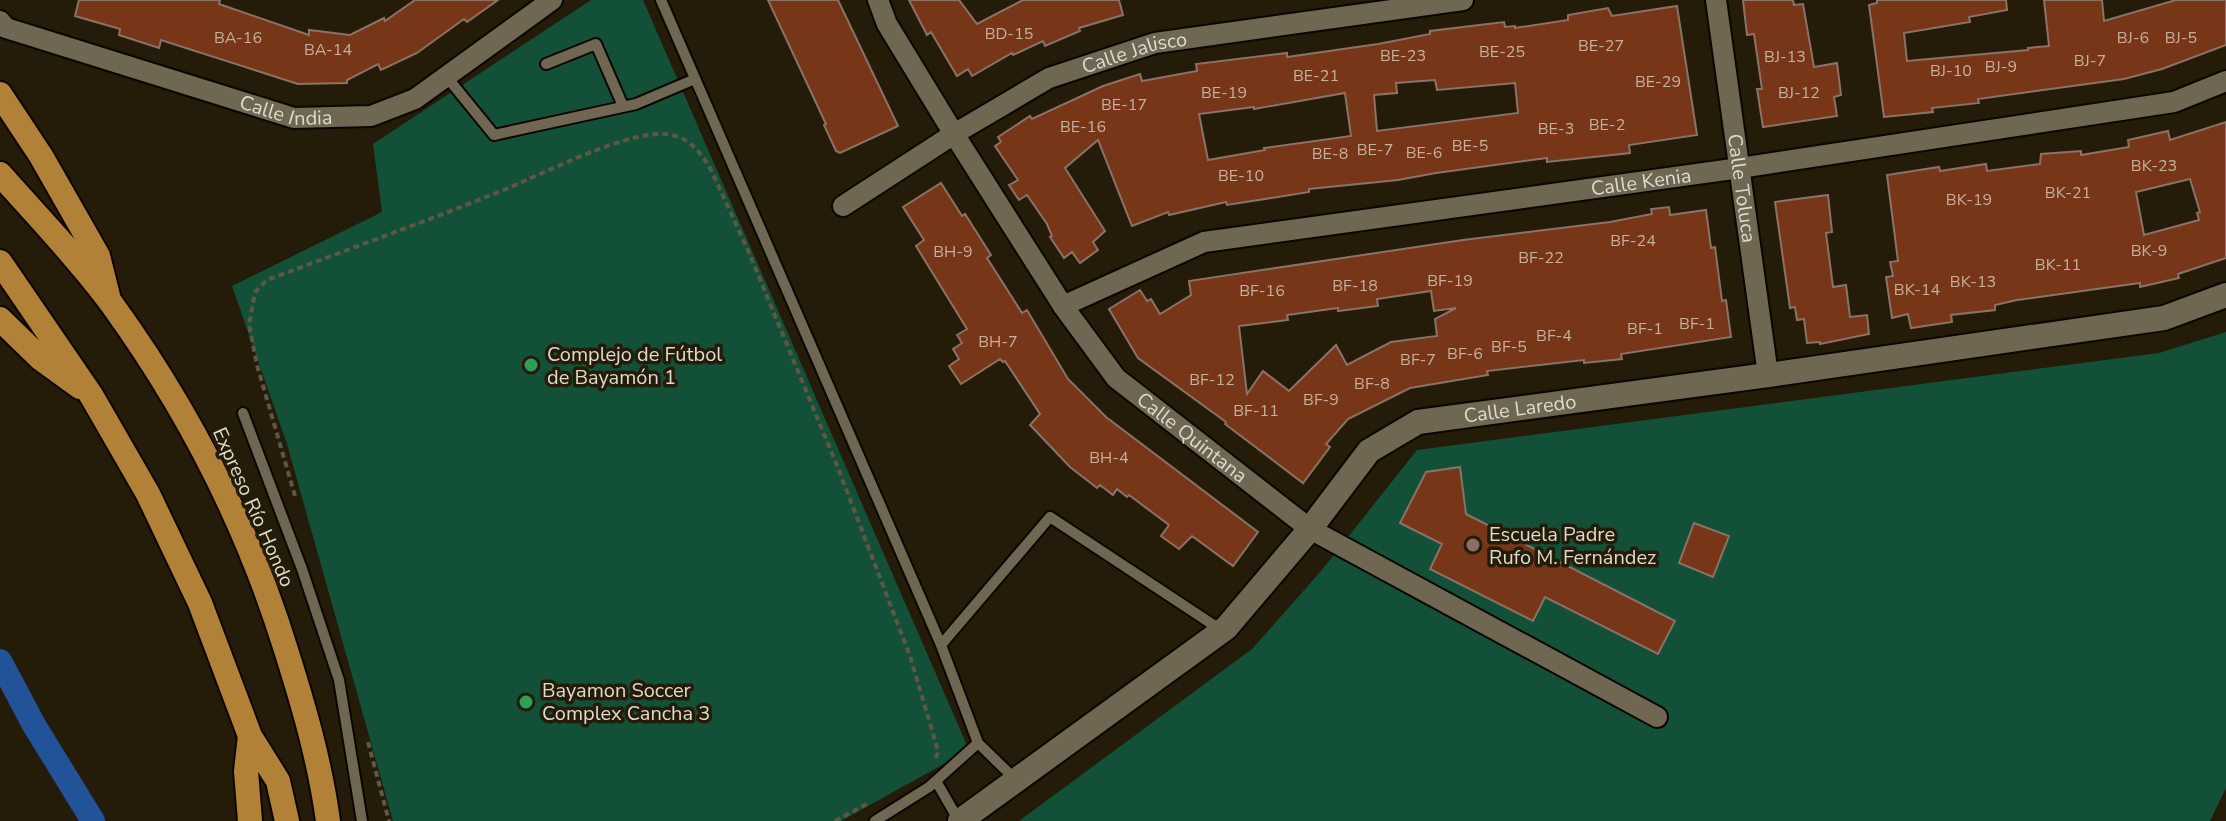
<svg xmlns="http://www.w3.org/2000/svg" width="2226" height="821" viewBox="0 0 2226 821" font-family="'Nunito Sans',sans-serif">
	<rect width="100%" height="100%" fill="#241c08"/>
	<path fill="#125038" d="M591 0H643L969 750 841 821H393L287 444 232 286 382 212 373 144Z
		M2226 332V788L2210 821H1019L1252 649 1321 571 1417 450 2159 353Z"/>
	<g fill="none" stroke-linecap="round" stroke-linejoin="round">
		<path stroke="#225297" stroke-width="24" d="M0 661 34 725 93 821"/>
	</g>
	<path fill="#763617" stroke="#8b7268" stroke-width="2" fill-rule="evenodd" d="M79 0H220L219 4 309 35V30L350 35 384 18 385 21 415 0H498L467 22 464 19 417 53 381 70 378 64 347 80V83L298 84 161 40 159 48 119 35 120 29 75 16Z
		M768 0H838L898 126 840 153 836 151 824 125 826 124Z
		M909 0H959L977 24 1023 0H1119L1123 15 1079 28 1080 31 1045 46 1043 41 1013 55 1012 53 972 76 968 69 957 76 931 32 927 35Z
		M1743 0H1793L1794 5 1803 4 1814 67 1837 63 1841 95 1834 97 1837 116 1763 127 1757 89H1762L1754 34 1747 35Z
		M1877 0H2006L2007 10 1969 17 1970 22 1904 33 1907 61 2028 50V48L2049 46 2044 0H2102L2104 21 2176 0H2226V45L2162 69 2124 79 1978 99 1979 103 1932 108 1933 112 1884 117 1869 5 1877 3Z
		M1677 6 1697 135 1629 145 1630 153 1547 162V158L1436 173 1398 180 1309 189V192L1227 205 1226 202 1169 215 1168 212 1132 226 1098 140 1065 168 1105 231 1093 242 1098 250 1080 263 1072 252 1064 258 1050 237 1052 236 1047 224 1027 195 1019 200 1009 185 1018 180 995 146 1001 142 998 137 1030 116 1032 119 1103 86 1140 74 1142 81 1197 71 1196 64 1287 53V57L1378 44 1430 34V31L1504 22 1505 27 1515 26V28L1568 20V15L1608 8 1612 16ZM1435 80 1437 90 1515 83 1518 113 1377 131 1374 95 1397 93 1396 83ZM1345 93 1351 136 1264 148 1265 150 1208 160 1199 114 1254 107V109Z
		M2226 122V258L2178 274 2179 278 2140 287V283L2017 300 1995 305V310L1951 315 1952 322 1911 328 1908 314 1892 318 1886 277 1893 276 1890 262 1898 261 1887 175 1939 167 1940 171 1986 164 1987 171 2040 164 2041 154 2081 151V155L2129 147 2128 140 2168 131 2170 140ZM2190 179 2200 212 2197 213 2199 220 2144 235 2136 192Z
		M941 183 962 216 965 214 991 255 987 258 1022 313 1027 310 1068 379 1106 417 1258 532 1233 566 1192 536 1179 549 1161 536 1169 525 1129 495 1127 497 1117 489 1113 495 1100 485 1097 488 1070 467 1030 425 1040 414 1005 361 1003 362 1000 359 961 384 949 366 959 359 953 349 962 343 957 335 967 329 916 246 924 240 903 207Z
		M1828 195 1832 232 1826 233 1833 287 1846 285 1850 317 1867 315 1869 334 1820 344V342L1807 343 1804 319 1797 320 1795 307 1790 308 1775 202Z
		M1669 207 1670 215 1706 210 1711 248 1715 247 1722 301 1726 300 1731 337 1621 354 1622 359 1584 363V360L1487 371 1488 375 1410 388 1348 419 1326 444 1330 447 1303 483 1225 424 1226 422 1138 358 1109 309 1140 290 1147 301 1151 299 1160 314 1191 295 1189 281 1463 240 1610 222 1652 214 1651 209ZM1431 291 1434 311 1456 308 1435 319 1437 336 1391 342 1347 365 1336 345 1289 391 1263 371 1247 394 1239 326 1288 320 1287 315 1338 308V311L1378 306 1377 299Z
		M1460 467 1466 514 1675 621 1658 654 1545 597 1533 621 1430 569 1442 544 1400 523 1426 472Z
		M1694 523 1729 536 1713 577 1679 563Z"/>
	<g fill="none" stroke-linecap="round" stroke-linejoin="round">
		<defs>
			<path id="lane" d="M661 0 941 645 978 743 1017 781
				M546 64 596 44 623 106
				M446 76 494 135 636 104 695 79
				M243 413 302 569 339 680 362 821
				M941 645 1050 517 1221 630
				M936 781 959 821
				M875 821 929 787 978 743"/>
			<g id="street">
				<path id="s1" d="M878 0 887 24 954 134 1063 306 1116 378 1310 529 1657 717"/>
				<path id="s2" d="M1716 0 1768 375"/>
				<path id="s3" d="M0 21 6 28 294 118 371 116 415 99 552 0"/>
				<path id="s4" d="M843 206 954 134 1049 78 1155 43 1463 0"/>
				<path id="s5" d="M1063 306 1204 242 1740 168 2174 102 2226 81"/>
			</g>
			<g id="secondary">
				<path id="s6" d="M960 821 1226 628 1310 529 1369 451 1418 422 1768 375 2164 318 2226 295"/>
			</g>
			<path id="highway" d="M0 94 41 156 98 256 108 296
				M0 174C37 216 78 258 111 303 188 409 247 524 286 650 304 707 320 762 328 821
				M0 262 91 395 148 494 200 603 250 736 246 771 250 821
				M0 319 40 358 80 387
				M250 736 278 781 287 821"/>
		</defs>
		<use href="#lane" stroke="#0d0600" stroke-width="14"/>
		<use href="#street" stroke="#0d0600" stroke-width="24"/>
		<use href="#secondary" stroke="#0d0600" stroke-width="28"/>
		<use href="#highway" stroke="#0d0600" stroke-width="28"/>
		<path stroke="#5e5745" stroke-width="4" stroke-dasharray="6 4" stroke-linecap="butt" d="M295 496 257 365 249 325 255 292 267 280C347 250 427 221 506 189 544 173 621 134 660 134 685 133 699 149 711 170L747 248 838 468 910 656 934 737 938 752 936 758
			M368 742 389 821
			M835 821 867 804"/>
		<use href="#lane" stroke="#706752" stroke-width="10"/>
		<use href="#street" stroke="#706752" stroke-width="20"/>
		<use href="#secondary" stroke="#706752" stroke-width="24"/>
		<use href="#highway" stroke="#b08137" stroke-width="24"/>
	</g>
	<g fill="#2e9e5b" stroke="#241c08" stroke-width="3">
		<circle cx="531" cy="365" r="8"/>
		<circle cx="526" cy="702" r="8"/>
	</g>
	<circle fill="#8d6e63" stroke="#241c08" stroke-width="3" cx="1473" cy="545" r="8"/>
	<g text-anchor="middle" stroke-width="7" stroke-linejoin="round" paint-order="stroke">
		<g font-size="16" fill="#c5b1a0">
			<text x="1009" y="39">BD-15</text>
			<text x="238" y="43">BA-16</text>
			<text x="2133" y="43">BJ-6</text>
			<text x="2181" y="43">BJ-5</text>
			<text x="1601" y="51">BE-27</text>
			<text x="328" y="55">BA-14</text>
			<text x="1502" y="57">BE-25</text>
			<text x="1403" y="61">BE-23</text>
			<text x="1785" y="62">BJ-13</text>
			<text x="2090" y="66">BJ-7</text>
			<text x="2001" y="72">BJ-9</text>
			<text x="1951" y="76">BJ-10</text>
			<text x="1316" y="81">BE-21</text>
			<text x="1658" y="87">BE-29</text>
			<text x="1224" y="98">BE-19</text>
			<text x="1799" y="98">BJ-12</text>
			<text x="1124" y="110">BE-17</text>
			<text x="1607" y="130">BE-2</text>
			<text x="1083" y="132">BE-16</text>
			<text x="1556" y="134">BE-3</text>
			<text x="1470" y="151">BE-5</text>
			<text x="1375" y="155">BE-7</text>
			<text x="1424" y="158">BE-6</text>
			<text x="1330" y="159">BE-8</text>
			<text x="2154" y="171">BK-23</text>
			<text x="1241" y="181">BE-10</text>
			<text x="2068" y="198">BK-21</text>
			<text x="1969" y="205">BK-19</text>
			<text x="1633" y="246">BF-24</text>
			<text x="2149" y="256">BK-9</text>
			<text x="953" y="257">BH-9</text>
			<text x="1541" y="263">BF-22</text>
			<text x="2058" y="270">BK-11</text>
			<text x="1450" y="286">BF-19</text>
			<text x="1973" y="287">BK-13</text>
			<text x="1355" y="291">BF-18</text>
			<text x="1917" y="295">BK-14</text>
			<text x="1262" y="296">BF-16</text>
			<text x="1697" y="329">BF-1</text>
			<text x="1645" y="334">BF-1</text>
			<text x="1554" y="341">BF-4</text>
			<text x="998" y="347">BH-7</text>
			<text x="1509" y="352">BF-5</text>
			<text x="1465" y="359">BF-6</text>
			<text x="1418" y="365">BF-7</text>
			<text x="1212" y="385">BF-12</text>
			<text x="1372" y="389">BF-8</text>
			<text x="1321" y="405">BF-9</text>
			<text x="1256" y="416">BF-11</text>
			<text x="1109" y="463">BH-4</text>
		</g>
		<g font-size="20" fill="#dfdacd" stroke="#241c08">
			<text dy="7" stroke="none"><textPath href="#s4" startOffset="332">Calle Jalisco</textPath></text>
			<text dy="7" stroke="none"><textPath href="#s3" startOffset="302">Calle India</textPath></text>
			<text dy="7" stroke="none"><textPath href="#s5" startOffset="596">Calle Kenia</textPath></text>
			<text dy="7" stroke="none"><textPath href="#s2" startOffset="190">Calle Toluca</textPath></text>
			<text dy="7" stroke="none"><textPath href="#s6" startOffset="716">Calle Laredo</textPath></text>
			<text dy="7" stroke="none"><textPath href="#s1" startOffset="544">Calle Quintana</textPath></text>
			<text transform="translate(254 507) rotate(66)" y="7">Expreso Río Hondo</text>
		</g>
		<g font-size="20" fill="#dfdacd" stroke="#241c08" text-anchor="start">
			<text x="547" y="361">Complejo de Fútbol<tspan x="547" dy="23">de Bayamón 1</tspan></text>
			<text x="1489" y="541">Escuela Padre<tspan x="1489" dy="23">Rufo M. Fernández</tspan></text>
			<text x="542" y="697">Bayamon Soccer<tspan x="542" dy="23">Complex Cancha 3</tspan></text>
		</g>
	</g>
</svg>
